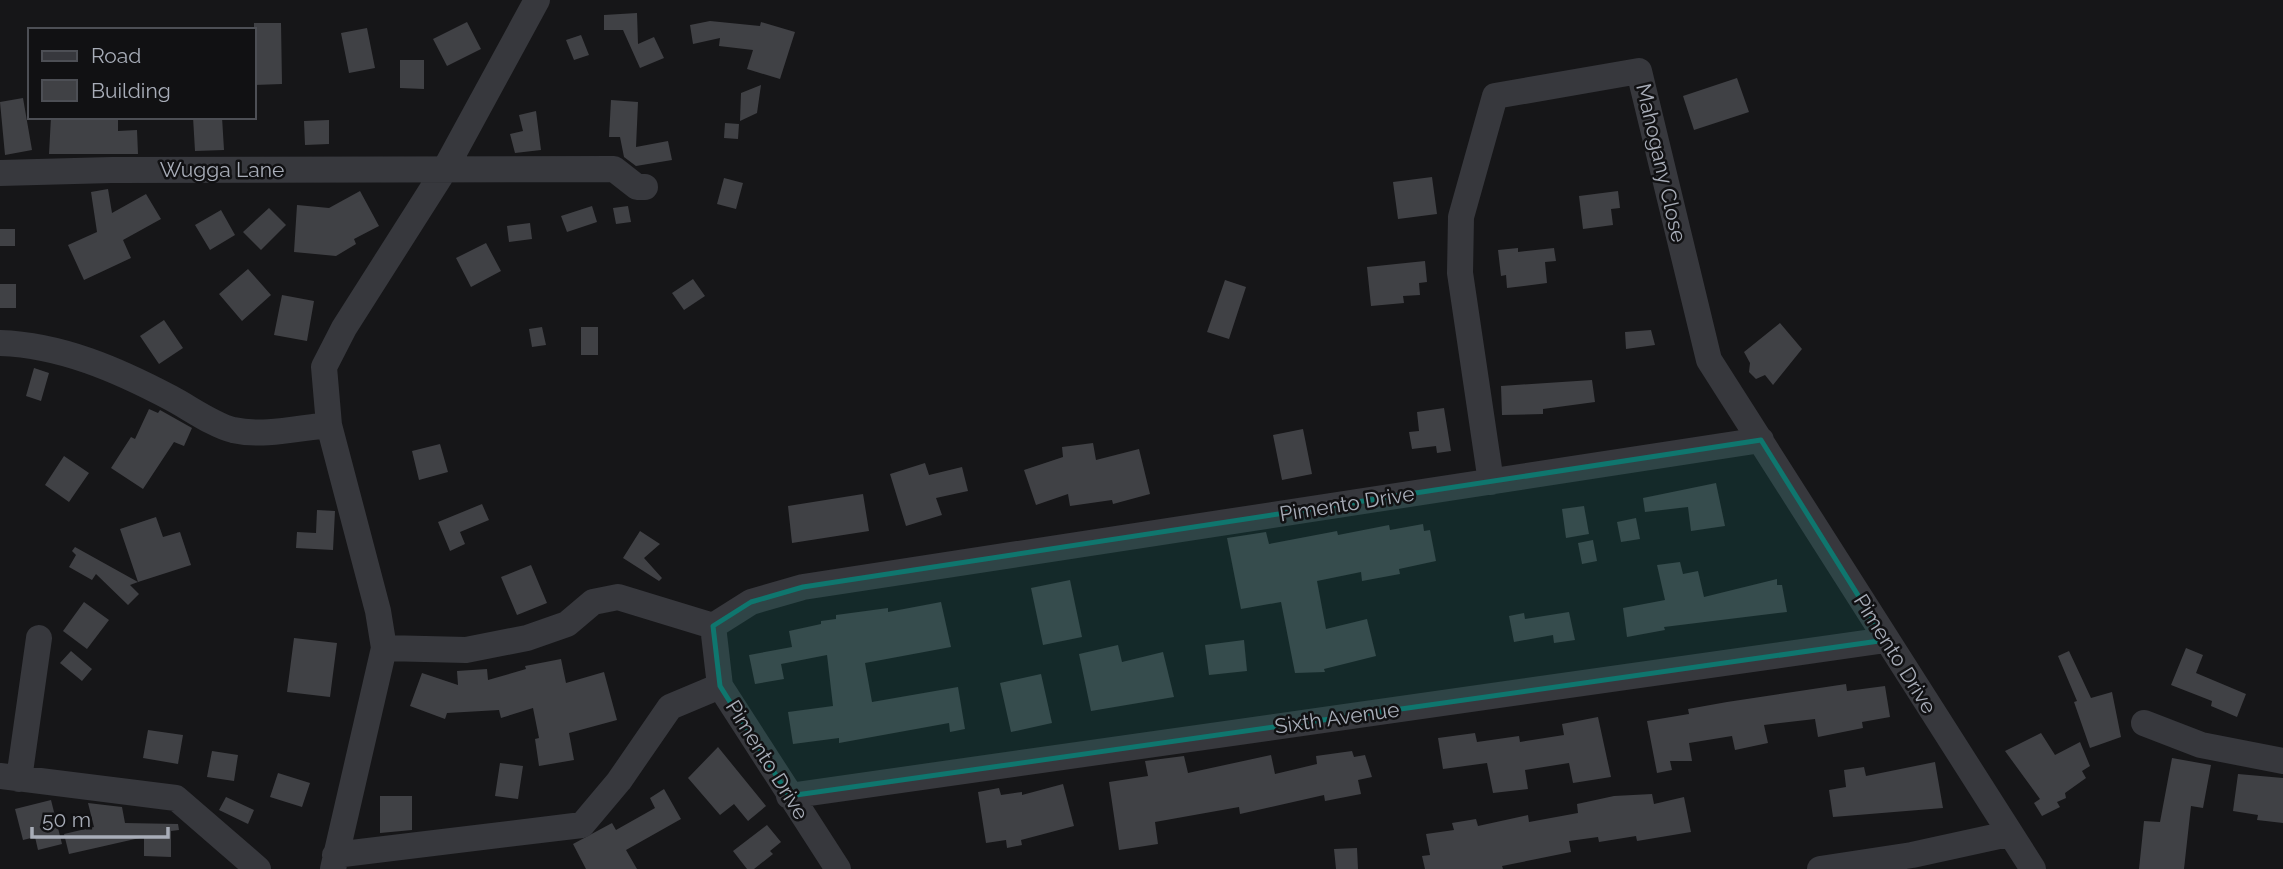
<svg xmlns="http://www.w3.org/2000/svg" width="2283" height="869" viewBox="0 0 2283 869" font-family="Raleway,sans-serif">
	<rect width="100%" height="100%" fill="#161618"/>
	<path fill="#404145" d="M637 13 638 44 654 37 664 58 640 68 623 30H604V15Z
		M710 21 760 26 761 22 795 32 780 79 747 69 753 50 719 46 720 38 693 44 690 25Z
		M467 22 481 49 447 66 433 39Z
		M254 23H281L282 84 254 85Z
		M367 28 375 68 349 73 341 33Z
		M581 35 589 55 574 60 566 40Z
		M400 60H424V89L400 88Z
		M1737 78 1749 112 1694 130 1683 96Z
		M761 85 757 113 740 121 741 93Z
		M23 98 32 150 5 155 0 102Z
		M611 100 638 102 636 147 668 141 672 160 636 166 624 157 620 137H609Z
		M536 111 541 150 515 153 510 134 523 131 519 115Z
		M51 117H118V131L137 130 138 154H49Z
		M193 117H222L224 150 195 151Z
		M329 120V144L305 145 304 121Z
		M725 123 739 124 738 139 724 138Z
		M1432 177 1437 214 1398 219 1393 182Z
		M724 178 743 183 736 209 717 204Z
		M108 189 112 213 146 194 161 219 123 240 131 258 84 280 68 245 97 232 91 192Z
		M360 191 379 226 354 239 356 244 336 256 294 252 297 205 329 208Z
		M1618 191 1620 208 1611 209 1613 225 1583 229 1579 196Z
		M592 206 597 222 567 232 561 216Z
		M628 206 631 222 616 224 613 208Z
		M269 208 286 225 261 250 243 232Z
		M221 210 235 235 210 250 195 225Z
		M530 223 532 239 509 242 507 226Z
		M0 229H15V246H0Z
		M486 243 501 271 471 287 456 258Z
		M1518 248V252L1554 248 1556 261 1545 262 1547 283 1507 288 1506 275 1501 276 1498 250Z
		M1425 261 1427 282 1419 283 1420 295 1403 296 1404 303 1371 306 1367 267Z
		M248 269 271 295 242 321 219 294Z
		M693 279 705 296 684 310 672 293Z
		M1225 280 1246 287 1229 339 1207 332Z
		M0 284H16V308H0Z
		M282 295 314 301 307 341 274 335Z
		M164 320 183 348 159 364 140 336Z
		M1780 323 1802 349 1773 385 1765 375 1756 379 1749 372 1750 363 1744 352Z
		M542 327 546 345 532 347 529 329Z
		M581 327H598V355H581Z
		M1651 330 1655 345 1626 349 1625 332Z
		M34 368 49 373 41 401 26 396Z
		M1592 380 1595 402 1543 409V414L1502 415 1501 386Z
		M1444 408 1451 451 1437 453 1436 446 1412 449 1409 432 1419 431 1417 412Z
		M149 409 158 413 160 410 192 428 184 446 174 442 143 489 111 468 131 437 135 439Z
		M1303 429 1312 474 1282 480 1273 435Z
		M1093 443 1096 460 1139 449 1150 494 1113 504 1112 500 1070 506 1068 494 1036 505 1024 470 1063 457 1062 447Z
		M440 444 448 472 419 480 412 451Z
		M64 456 89 473 69 502 45 485Z
		M925 463 929 475 962 467 968 491 936 498 942 515 906 526 890 474Z
		M1716 483 1725 526 1691 531 1688 507 1645 512 1643 498Z
		M863 494 869 531 792 543 788 506Z
		M482 504 489 520 460 532 465 544 450 551 438 522Z
		M1584 506 1589 534 1566 538 1562 509Z
		M317 510 335 511 333 550 296 548 297 532 316 533Z
		M156 517 163 537 180 532 191 565 138 582 120 529Z
		M1636 518 1640 539 1621 542 1617 522Z
		M1423 524 1424 531 1430 530 1436 561 1399 569 1400 574 1362 581 1361 572 1317 581 1326 629 1367 619 1376 656 1324 669 1325 672 1295 673 1281 602 1241 609 1227 538 1266 532 1269 544 1337 531 1338 535 1389 525 1390 530Z
		M640 531 660 544 644 558 662 578 659 581 623 558Z
		M1593 540 1597 561 1582 564 1578 543Z
		M75 547 138 582 130 585 139 594 128 605 96 574 92 580 69 567 76 555 72 551Z
		M1680 562 1683 574 1698 571 1704 597 1777 579V585H1782L1787 612 1664 627 1665 630 1627 637 1623 608 1665 600 1657 565Z
		M531 565 547 603 517 615 501 577Z
		M1070 580 1082 637 1043 645 1031 588Z
		M84 602 109 620 87 649 63 631Z
		M941 602 951 647 865 663 872 702 958 687 965 729 950 732 949 723 839 743V738L793 744 788 712 833 706 827 655 781 664 784 679 755 684 749 655 792 647 789 631 821 624V621L836 619V615L888 608V612Z
		M1569 612 1575 640 1554 643 1553 635 1514 642 1509 616 1524 613 1525 619Z
		M294 638 337 643 330 697 287 692Z
		M1244 640 1247 671 1209 675 1205 645Z
		M1118 645 1122 662 1163 652 1174 697 1091 711 1079 654Z
		M2186 648 2203 655 2196 673 2246 694 2237 717 2211 706 2212 701 2171 685Z
		M71 651 92 669 82 681 60 663Z
		M2069 651 2091 698 2112 692 2121 737 2090 748 2074 702 2077 701 2058 656Z
		M561 659 566 683 604 672 617 720 569 733 574 760 539 766 535 739 539 738 533 708 501 718 499 710 447 713 445 719 410 706 422 673 458 685 457 671 487 669 488 680 526 669 525 666Z
		M1041 674 1052 723 1011 732 1000 683Z
		M1846 684 1847 691 1885 686 1890 717 1862 722 1863 728 1818 737 1815 719 1764 725 1768 743 1735 750 1732 736 1689 743 1692 761H1670L1672 770 1657 773 1647 721 1689 714 1688 709 1727 702Z
		M1598 717 1611 777 1573 783 1569 763 1525 770 1528 789 1493 793 1487 763 1443 769 1438 738 1475 733 1477 742 1519 736 1520 742 1564 735 1562 724Z
		M148 730 183 735 178 764 143 758Z
		M2041 733 2055 755 2080 742 2090 766 2082 771 2086 778 2065 793 2066 798 2057 802 2060 807 2042 816 2034 803 2040 799 2005 751Z
		M718 747 766 806 748 821 734 804 720 815 688 778Z
		M212 751 238 755 234 781 207 777Z
		M1352 751 1354 757 1365 755 1372 777 1358 780 1361 794 1325 801 1324 795 1240 814 1239 807 1155 822 1158 844 1119 850 1109 782 1148 776 1145 761 1184 756 1188 773 1271 755 1275 774 1317 764 1316 756Z
		M2172 758 2211 765 2203 808 2191 806 2184 869H2139L2144 821 2160 822Z
		M1935 762 1943 808 1833 817 1829 790 1846 787 1844 770 1864 767 1866 776Z
		M500 763 523 766 518 799 495 796Z
		M278 773 310 783 302 807 270 797Z
		M2238 774 2283 778V823L2257 820 2258 815 2233 811Z
		M1063 784 1074 826 1021 840 1022 845 1007 848 1006 840 986 843 978 792 999 788 1001 795 1022 792V795Z
		M664 789 681 819 626 850 637 869H586L573 844 612 823 616 830 655 808 650 798Z
		M1652 794 1654 804 1684 797 1691 832 1637 841 1636 836 1599 842 1598 837 1569 841 1571 852 1502 866 1503 869H1425L1422 856 1430 855 1426 834 1454 830 1452 823 1476 819 1478 826 1528 815 1529 822 1578 813 1577 804 1614 796Z
		M380 796H412V830L380 833Z
		M226 797 254 810 248 824 219 810Z
		M51 800 62 844 38 850 35 837 23 840 15 809Z
		M88 803 122 807 125 823 178 824 179 830 171 831V857L144 856V837L69 854 64 834 94 827Z
		M767 825 781 842 770 851 773 854 754 869H747L733 851Z
		M1357 848 1358 869H1336L1334 849Z"/>
	<g fill="none" stroke-linecap="round" stroke-linejoin="round">
		<path stroke="#37383d" stroke-width="26" d="M0 173 112 170 614 169 637 187H645
			M0 343C61 345 118 370 171 398 190 408 213 425 233 430 264 437 298 428 329 425
			M1491 482 1460 273 1461 217 1495 96 1639 71 1709 360 2033 869
			M713 626 751 602 803 587 1761 440
			M713 626 720 686 838 869
			M384 648 466 650 527 638 567 624 593 602 618 597 713 626
			M2144 723 2201 745 2283 761
			M0 776 176 798 258 869
			M19 779 39 638
			M789 796 1886 640
			M335 855 582 825 619 781 670 707 720 686
			M333 869 384 648 378 611 329 425 324 367 344 328 445 169 537 0
			M1820 869 1912 855 2008 834"/>
	</g>
	<path fill="#0f766e" fill-opacity="0.2" stroke="#0f766e" stroke-width="5" stroke-linejoin="round" d="M1761 440 1886 640 789 796 720 686 713 626 751 602 803 587Z"/>
	<g text-anchor="middle" stroke-width="5" stroke-linejoin="round" paint-order="stroke">
		<g font-size="21" fill="#a8adb8" stroke="#111113">
			<text transform="translate(1661 163) rotate(77)" y="7">Mahogany Close</text>
			<text x="222" y="177">Wugga Lane</text>
			<text transform="translate(1347 504) rotate(-9)" y="7">Pimento Drive</text>
			<text transform="translate(1895 654) rotate(58)" y="7">Pimento Drive</text>
			<text transform="translate(1337 718) rotate(-8)" y="7">Sixth Avenue</text>
			<text transform="translate(767 760) rotate(58)" y="7">Pimento Drive</text>
		</g>
	</g>
	<rect x="28" y="28" width="228" height="91" fill="#111113" stroke="#4d4f55" stroke-width="2"/>
	<rect x="42" y="51" width="35" height="10" fill="#37383d" stroke="#4d4f55" stroke-width="2"/>
	<text x="91" y="63" font-size="21" fill="#a8adb8">Road</text>
	<rect x="42" y="80" width="35" height="21" fill="#404145" stroke="#4d4f55" stroke-width="2"/>
	<text x="91" y="98" font-size="21" fill="#a8adb8">Building</text>
	<path d="M32 827v10h136v-10" fill="none" stroke="#a8adb8" stroke-width="3.5"/>
	<text x="42" y="827" font-size="21" fill="#a8adb8" stroke="#111113" stroke-width="5" paint-order="stroke">50 m</text>
</svg>
